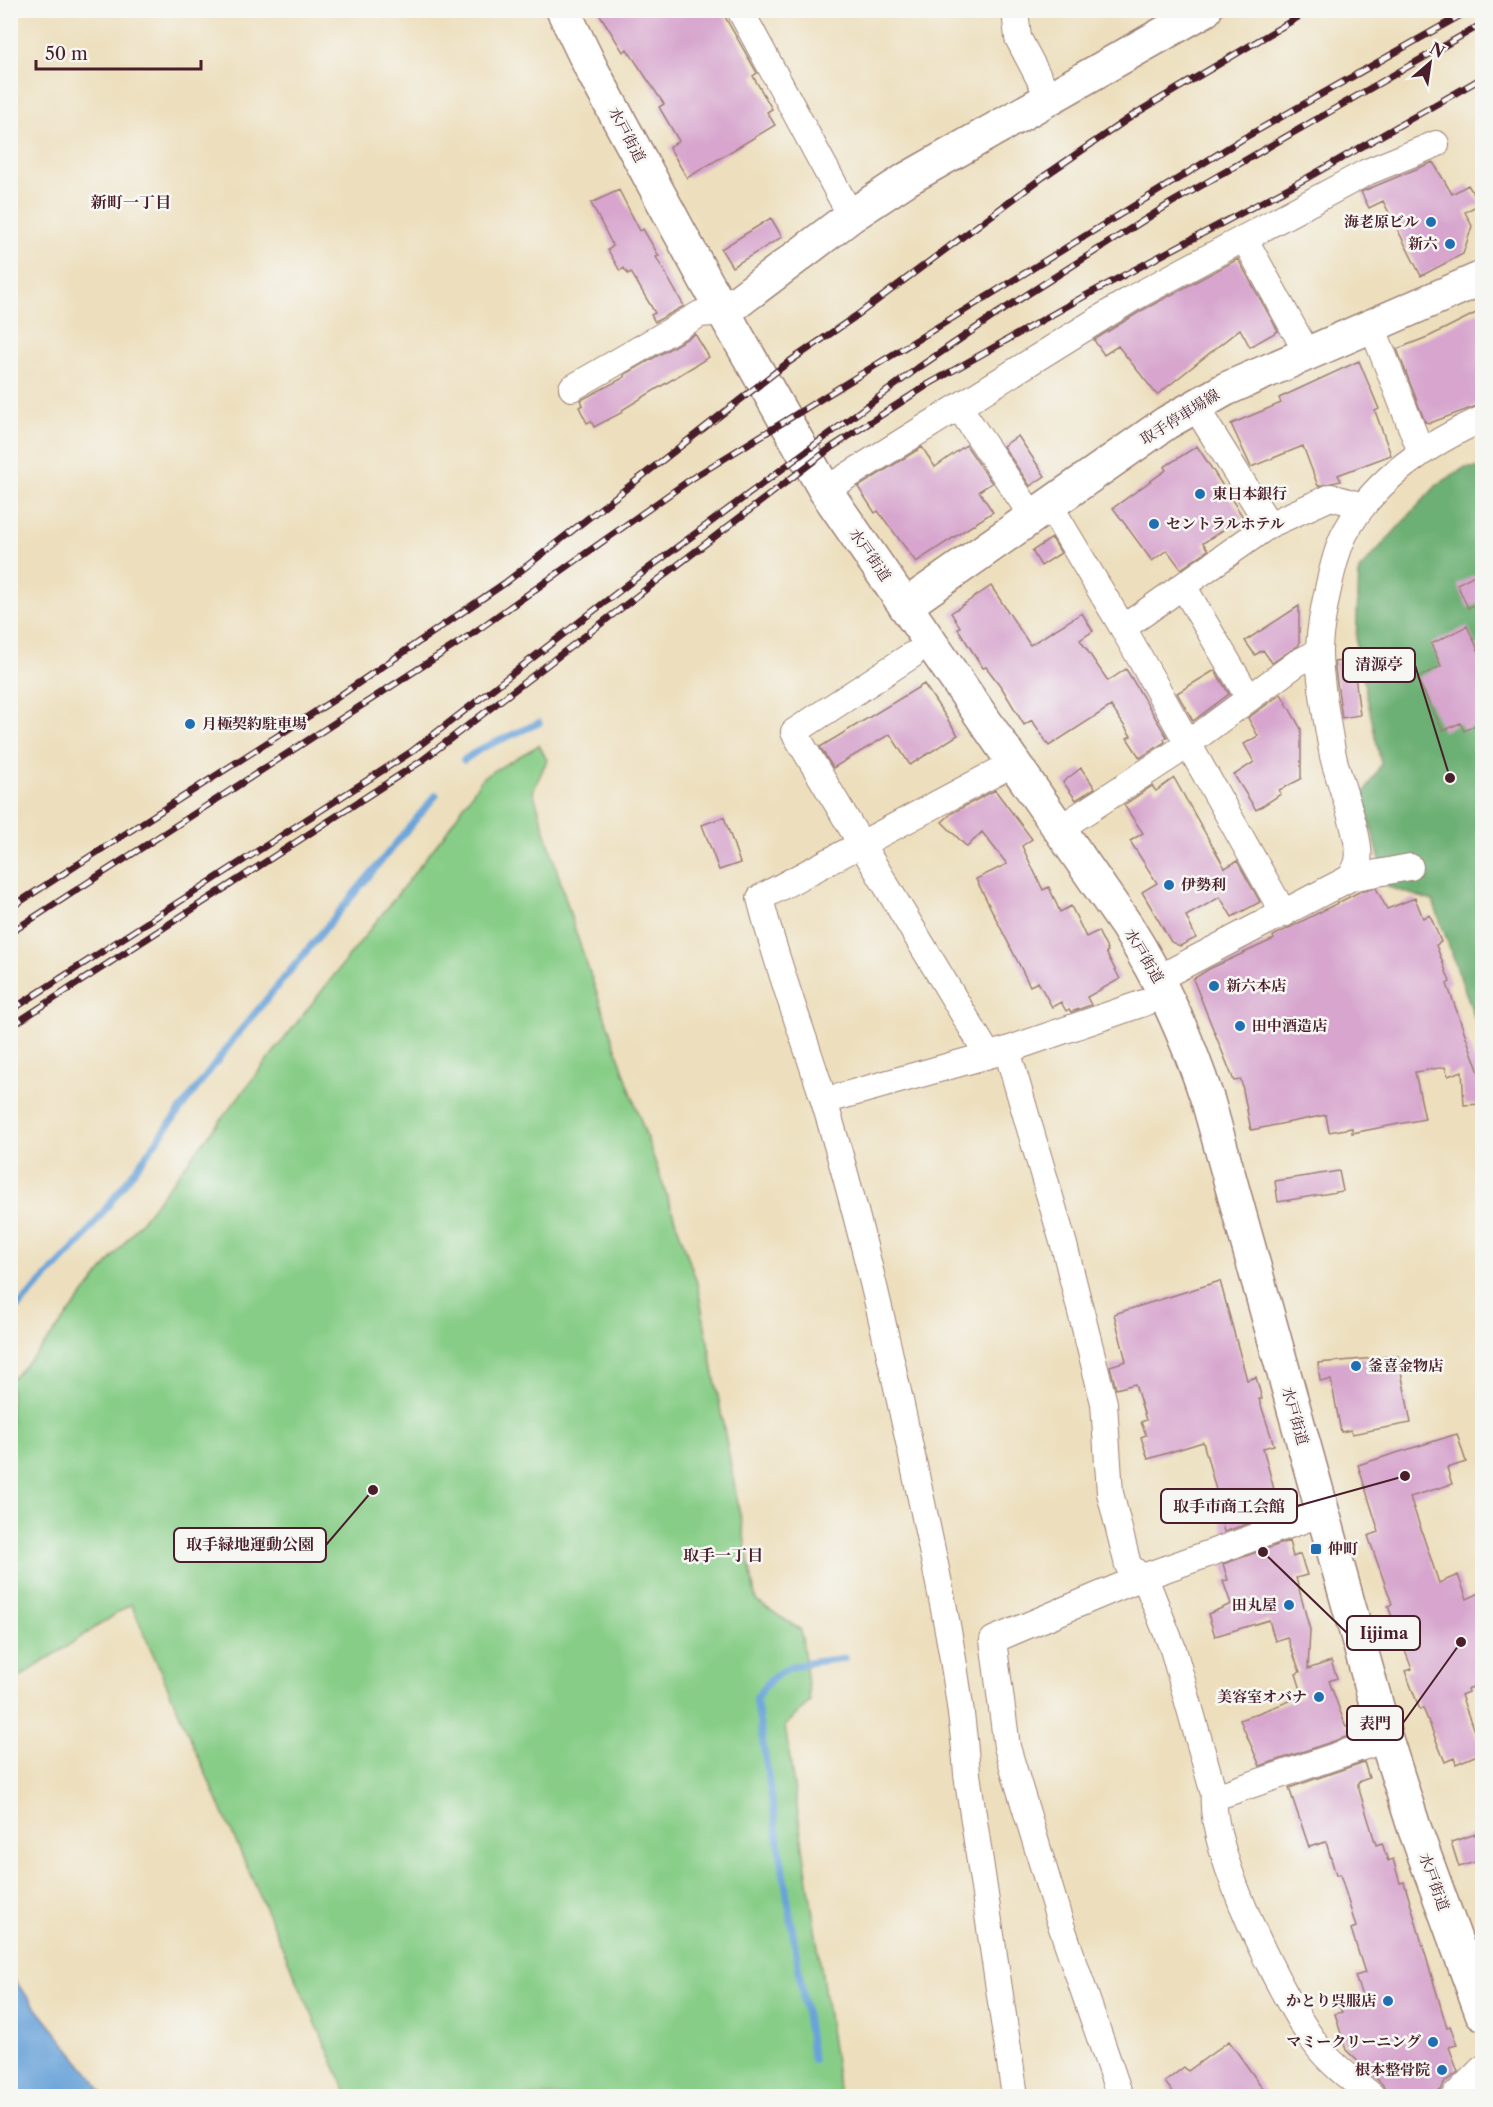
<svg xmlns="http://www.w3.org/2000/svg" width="1493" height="2107" viewBox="0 0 1493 2107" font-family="'Libre Caslon Text','Noto Serif JP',serif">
	<rect width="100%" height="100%" fill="#f6f6f2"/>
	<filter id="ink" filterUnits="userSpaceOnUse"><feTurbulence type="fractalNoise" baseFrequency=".0167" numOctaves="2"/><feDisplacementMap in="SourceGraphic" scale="12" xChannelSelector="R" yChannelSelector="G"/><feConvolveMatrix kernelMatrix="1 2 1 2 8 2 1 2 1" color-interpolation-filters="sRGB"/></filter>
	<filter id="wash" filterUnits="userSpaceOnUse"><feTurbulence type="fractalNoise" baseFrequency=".008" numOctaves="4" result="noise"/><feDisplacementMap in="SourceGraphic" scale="24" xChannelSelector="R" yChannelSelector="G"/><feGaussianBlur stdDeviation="1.35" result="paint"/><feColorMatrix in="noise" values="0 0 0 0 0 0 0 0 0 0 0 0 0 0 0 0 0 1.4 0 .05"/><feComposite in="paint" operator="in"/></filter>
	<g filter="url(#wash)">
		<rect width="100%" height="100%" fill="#eddfbd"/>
		<path fill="#87cd87" stroke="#687659" stroke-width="1.5" d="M539 745 547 760 533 791 576 933 697 1283 756 1601 801 1630 810 1701 785 1726 840 2096H348L131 1604 11 1683V1380L45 1344 444 835 483 777Z"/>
		<path fill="#6db074" stroke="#5c6850" stroke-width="1.5" d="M1464 468H1480L1482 471V1038L1433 901 1388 887 1362 797 1381 764 1356 644 1359 570 1437 485Z"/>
		<path fill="#69a3d9" stroke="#5a6182" stroke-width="1.5" d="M10 1975 95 2081 104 2096H11Z"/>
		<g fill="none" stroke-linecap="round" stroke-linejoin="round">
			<path stroke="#69a3d9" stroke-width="7" d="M464 760 480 749 539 723
				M10 1315 82 1240 236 1036 436 795
				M813 2060 756 1699C778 1661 805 1664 844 1658"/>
		</g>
		<g id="blocks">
			<path fill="#d7a5ce" d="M597 10H721L757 73 753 76 772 109 767 112 775 125 687 178 669 147 679 141 659 107 664 104 627 49 623 52Z
				M1433 162 1452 194 1468 185 1480 204 1465 212 1472 226 1463 254 1421 276 1383 201 1369 208 1361 192Z
				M619 190 640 231 643 229 659 256 656 257 684 306 655 322 651 315 655 313 631 272 628 274 624 268 620 271 608 250 613 246 591 203Z
				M771 218 782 237 732 267 721 249Z
				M1238 259 1278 331 1250 347 1240 329 1157 395 1118 346 1104 355 1094 340 1141 311Z
				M1482 310V404L1430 423 1425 422 1397 349 1430 336Z
				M695 334 709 357 622 410 623 412 594 427 591 421 587 423 579 407 583 405 581 400 625 377 624 375Z
				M1359 361 1379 409 1375 411 1391 455 1338 475 1341 481 1318 486 1303 446 1251 467 1231 424 1281 403 1279 398Z
				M1018 436 1045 476 1030 486 1003 446Z
				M966 445 992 483 979 491 993 512 916 562 878 511 875 513 858 487 922 447 935 467Z
				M1197 446 1243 517 1203 543 1208 550 1181 569 1167 550 1152 561 1113 508 1166 470 1164 467Z
				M1052 538 1061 553 1041 566 1032 551Z
				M1482 571V601L1468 608 1457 584Z
				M991 586 1030 645 1082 613 1093 631 1080 640 1108 681 1126 669 1167 737 1164 739 1165 742 1140 758 1127 738 1131 736 1111 706 1049 746 1032 720 1024 725 1002 688 986 667 983 668 958 629 960 627 951 613Z
				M1299 606V645L1272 663 1263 650 1255 655 1245 641Z
				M1467 626 1482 658V722L1464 731 1460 723 1443 731 1417 678 1441 666 1431 644Z
				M1353 660 1360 715 1342 718 1334 662Z
				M1215 670 1229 694 1193 721 1177 693Z
				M924 684 958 735 910 765 890 734 833 768 820 747Z
				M1281 694 1301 729V779L1279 790 1281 794 1256 810 1234 775 1254 762 1244 744 1258 736 1248 718Z
				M1081 768 1095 788 1076 800 1063 782Z
				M1174 778 1225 868 1237 861 1260 902 1232 917 1220 897 1186 916 1196 938 1180 946 1171 942 1142 892 1157 883 1130 841 1143 833 1124 805 1152 786 1156 791Z
				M995 790 1032 839 1022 846 1043 890 1049 887 1060 912 1071 906 1086 937 1098 931 1108 951 1106 952 1120 979 1087 997 1091 1005 1071 1012 1069 1009 1066 1011 1061 1002 1052 1007 1038 982 1030 986 976 879 1007 864 982 832 967 847 942 822 952 813Z
				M724 817 740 863 719 870 702 825Z
				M1376 888 1387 909 1415 898 1423 918 1430 915 1441 942 1436 945 1450 982 1447 984 1482 1081V1104L1464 1105 1462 1071 1448 1076 1445 1067 1415 1072 1425 1119 1352 1133V1128L1329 1132 1326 1115 1251 1130 1241 1080 1234 1081 1193 979 1209 969 1274 939 1273 936 1361 891Z
				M1339 1171 1343 1191 1278 1202 1275 1181Z
				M1220 1281 1247 1380 1256 1377 1262 1399H1259L1274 1445 1263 1448 1276 1497 1288 1494 1292 1508 1224 1532 1220 1517 1223 1516 1203 1442 1148 1459 1141 1437 1146 1435 1141 1422 1146 1420 1135 1384 1116 1389 1110 1366 1126 1361 1114 1314Z
				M1398 1356 1411 1423 1352 1434 1351 1430 1341 1432 1331 1380 1320 1381 1318 1363Z
				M1457 1434 1466 1462 1447 1468 1452 1484 1410 1497 1439 1583 1458 1575 1467 1599 1482 1592V1684L1467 1689 1468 1692 1461 1695 1482 1753 1456 1764 1454 1758 1445 1762 1423 1708 1420 1710 1405 1671 1412 1669 1395 1625 1388 1606 1392 1604 1368 1536 1379 1532 1358 1465Z
				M1289 1541 1293 1557 1300 1554 1307 1575 1296 1578 1310 1630 1308 1669 1331 1661 1337 1678 1329 1681 1346 1727 1352 1725 1355 1734 1260 1766 1240 1720 1303 1696 1296 1674 1300 1672 1287 1637 1275 1641 1269 1620 1215 1636 1208 1614 1231 1604 1223 1581 1228 1580 1223 1564Z
				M1364 1762 1369 1778 1358 1782V1786L1376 1845 1382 1843 1388 1861 1393 1859 1400 1883 1404 1882 1447 2028 1450 2026 1457 2045 1449 2047 1458 2072 1445 2082 1441 2090 1424 2097H1390L1382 2084 1346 2050 1335 2014 1342 2012 1340 2007 1350 2003 1349 2000 1362 1996 1355 1976 1365 1973 1351 1929 1356 1927 1340 1874 1336 1875 1326 1842 1309 1847 1289 1788Z
				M1482 1832V1860L1459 1867 1451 1842Z
				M1229 2041 1269 2097H1176L1165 2082 1184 2067 1188 2071Z"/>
		</g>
	</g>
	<g filter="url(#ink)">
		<use href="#blocks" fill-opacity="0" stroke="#9c7f74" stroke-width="1.5"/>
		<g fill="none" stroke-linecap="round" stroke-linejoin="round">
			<defs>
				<path id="street" d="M740 10 851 216
					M1015 10 1018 38 1050 99
					M1244 238 1307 353
					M1372 326 1421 452
					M572 388 700 314 724 312
					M1195 406 1269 525
					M959 407 1033 517
					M825 490 1133 298 1367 172 1436 144
					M1050 506 1123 628 1284 914
					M1183 586 1249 698
					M1123 628 1269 525 1331 497 1363 506
					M912 655 794 732 988 1055
					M1012 764 760 898C777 967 803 1033 824 1101 862 1226 890 1352 917 1480 938 1577 960 1675 967 1774L1015 2096
					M1059 829 1174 754 1297 663 1319 652
					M1350 878C1353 873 1357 867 1358 861 1363 842 1338 779 1333 756 1328 728 1319 679 1319 652 1319 626 1333 556 1345 533 1374 480 1429 443 1482 419
					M1159 978 1350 878 1410 867
					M1007 1050 1064 1245 1104 1403 1110 1493 1128 1565 1147 1583 1173 1649 1214 1794C1208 1849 1283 2002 1318 2047 1332 2065 1354 2081 1372 2096
					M824 1101 1007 1050 1167 995
					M1214 1794H1224L1386 1739
					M1120 2096 1059 1919 1007 1747 993 1640 1140 1578 1323 1513
					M1455 2096 1482 2069"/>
				<path id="secondary" d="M724 312 851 216 907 179 1205 10
					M905 606 1166 423 1226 389 1482 278"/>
				<path id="primary" d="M563 10 592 70 707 283 825 490 1126 925C1163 984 1186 1035 1208 1101L1386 1739 1414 1827 1482 2013"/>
			</defs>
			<use href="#street" stroke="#9c7f74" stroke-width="28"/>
			<use href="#secondary" stroke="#9c7f74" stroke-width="36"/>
			<use href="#primary" stroke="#9c7f74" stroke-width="36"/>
			<use href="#street" stroke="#fff" stroke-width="26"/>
			<use href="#secondary" stroke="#fff" stroke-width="33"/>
			<use href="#primary" stroke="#fff" stroke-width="33"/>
			<defs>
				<path id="rail" d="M10 908 332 701 505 583 786 364 856 316 1043 177 1138 112 1310 10
					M10 933 469 636 691 479 1244 138 1470 10
					M10 1011 411 752 649 568 918 368 998 313 1171 203 1482 24
					M10 1027 420 762 832 447 929 384 1083 297 1307 178 1482 78"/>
			</defs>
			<use href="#rail" stroke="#4a1f2b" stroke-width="7"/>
			<use href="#rail" stroke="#f6f6f2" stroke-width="4.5" stroke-dasharray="14" stroke-linecap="butt"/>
		</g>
	</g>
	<g fill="#1f6fb2" stroke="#f6f6f2" stroke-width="2">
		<circle cx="1431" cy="222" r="6"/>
		<circle cx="1450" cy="244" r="6"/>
		<circle cx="1200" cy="494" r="6"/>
		<circle cx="1154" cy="524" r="6"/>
		<circle cx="190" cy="724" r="6"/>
		<circle cx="1169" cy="885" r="6"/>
		<circle cx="1214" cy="986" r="6"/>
		<circle cx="1240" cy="1026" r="6"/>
		<circle cx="1356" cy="1366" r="6"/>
		<rect x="1310" y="1543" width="12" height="12" rx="3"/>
		<circle cx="1289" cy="1605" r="6"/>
		<circle cx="1319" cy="1697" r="6"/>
		<circle cx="1388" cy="2001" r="6"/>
		<circle cx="1433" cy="2042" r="6"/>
		<circle cx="1442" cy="2070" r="6"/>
	</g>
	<g text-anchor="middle" stroke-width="5" stroke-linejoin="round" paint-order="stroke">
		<g font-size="15" fill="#4a1f2b" stroke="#f6f6f2">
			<text transform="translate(627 135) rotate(62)" y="5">水戸街道</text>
			<text transform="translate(1180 417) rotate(-32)" y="5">取手停車場線</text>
			<text transform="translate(870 555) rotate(55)" y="5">水戸街道</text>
			<text transform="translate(1144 956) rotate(59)" y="5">水戸街道</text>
			<text transform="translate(1295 1416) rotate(74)" y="5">水戸街道</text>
			<text transform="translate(1434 1882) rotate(70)" y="5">水戸街道</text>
		</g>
		<g font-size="15" font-weight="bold" fill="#4a1f2b" stroke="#f6f6f2" text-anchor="start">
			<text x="1419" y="227" text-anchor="end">海老原ビル</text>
			<text x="1438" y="249" text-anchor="end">新六</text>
			<text x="1212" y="499">東日本銀行</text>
			<text x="1166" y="529">セントラルホテル</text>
			<text x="202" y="729">月極契約駐車場</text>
			<text x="1181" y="890">伊勢利</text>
			<text x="1226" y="991">新六本店</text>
			<text x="1252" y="1031">田中酒造店</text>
			<text x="1368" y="1371">釜喜金物店</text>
			<text x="1328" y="1554">仲町</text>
			<text x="1277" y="1610" text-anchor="end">田丸屋</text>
			<text x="1307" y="1702" text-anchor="end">美容室オバナ</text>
			<text x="1376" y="2006" text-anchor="end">かとり呉服店</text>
			<text x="1421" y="2047" text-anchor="end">マミークリーニング</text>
			<text x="1430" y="2075" text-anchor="end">根本整骨院</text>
		</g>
		<g font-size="16" font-weight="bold" fill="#4a1f2b" stroke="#f6f6f2">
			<text x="131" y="208">新町一丁目</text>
			<text x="723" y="1561">取手一丁目</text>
		</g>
	</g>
	<path fill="none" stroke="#4a1f2b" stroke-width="2" d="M1450 778L1415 665M1405 1476L1297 1506M373 1490L326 1545M1263 1552L1347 1633M1461 1642L1403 1723"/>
	<g fill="#4a1f2b" stroke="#f6f6f2" stroke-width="2">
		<circle cx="1450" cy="778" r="6"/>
		<circle cx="1405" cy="1476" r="6"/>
		<circle cx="373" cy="1490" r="6"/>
		<circle cx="1263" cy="1552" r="6"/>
		<circle cx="1461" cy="1642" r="6"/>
	</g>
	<g fill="#f6f6f2" stroke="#4a1f2b" stroke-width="2">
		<rect x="1343" y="648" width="72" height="34" rx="6"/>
		<rect x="1161" y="1489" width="136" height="34" rx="6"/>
		<rect x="174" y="1528" width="152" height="34" rx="6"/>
		<rect x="1347" y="1616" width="73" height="34" rx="6"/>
		<rect x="1347" y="1706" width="56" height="34" rx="6"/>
	</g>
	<g font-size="16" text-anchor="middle" font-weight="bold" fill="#4a1f2b">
		<text x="1379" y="670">清源亭</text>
		<text x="1229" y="1512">取手市商工会館</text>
		<text x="250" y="1550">取手緑地運動公園</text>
		<text x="1384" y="1639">Iijima</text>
		<text x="1375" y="1729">表門</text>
	</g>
	<rect width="1493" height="2107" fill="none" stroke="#f6f6f2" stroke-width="36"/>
	<g transform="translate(1430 63) rotate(29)" stroke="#f6f6f2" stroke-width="4.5" paint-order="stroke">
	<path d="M0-4.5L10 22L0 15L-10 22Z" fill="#4a1f2b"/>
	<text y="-9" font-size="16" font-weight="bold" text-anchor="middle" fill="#4a1f2b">N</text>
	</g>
	<path d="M36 60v9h165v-9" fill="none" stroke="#4a1f2b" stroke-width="3"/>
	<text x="45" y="60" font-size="18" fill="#4a1f2b" stroke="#f6f6f2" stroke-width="4.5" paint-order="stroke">50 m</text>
</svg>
